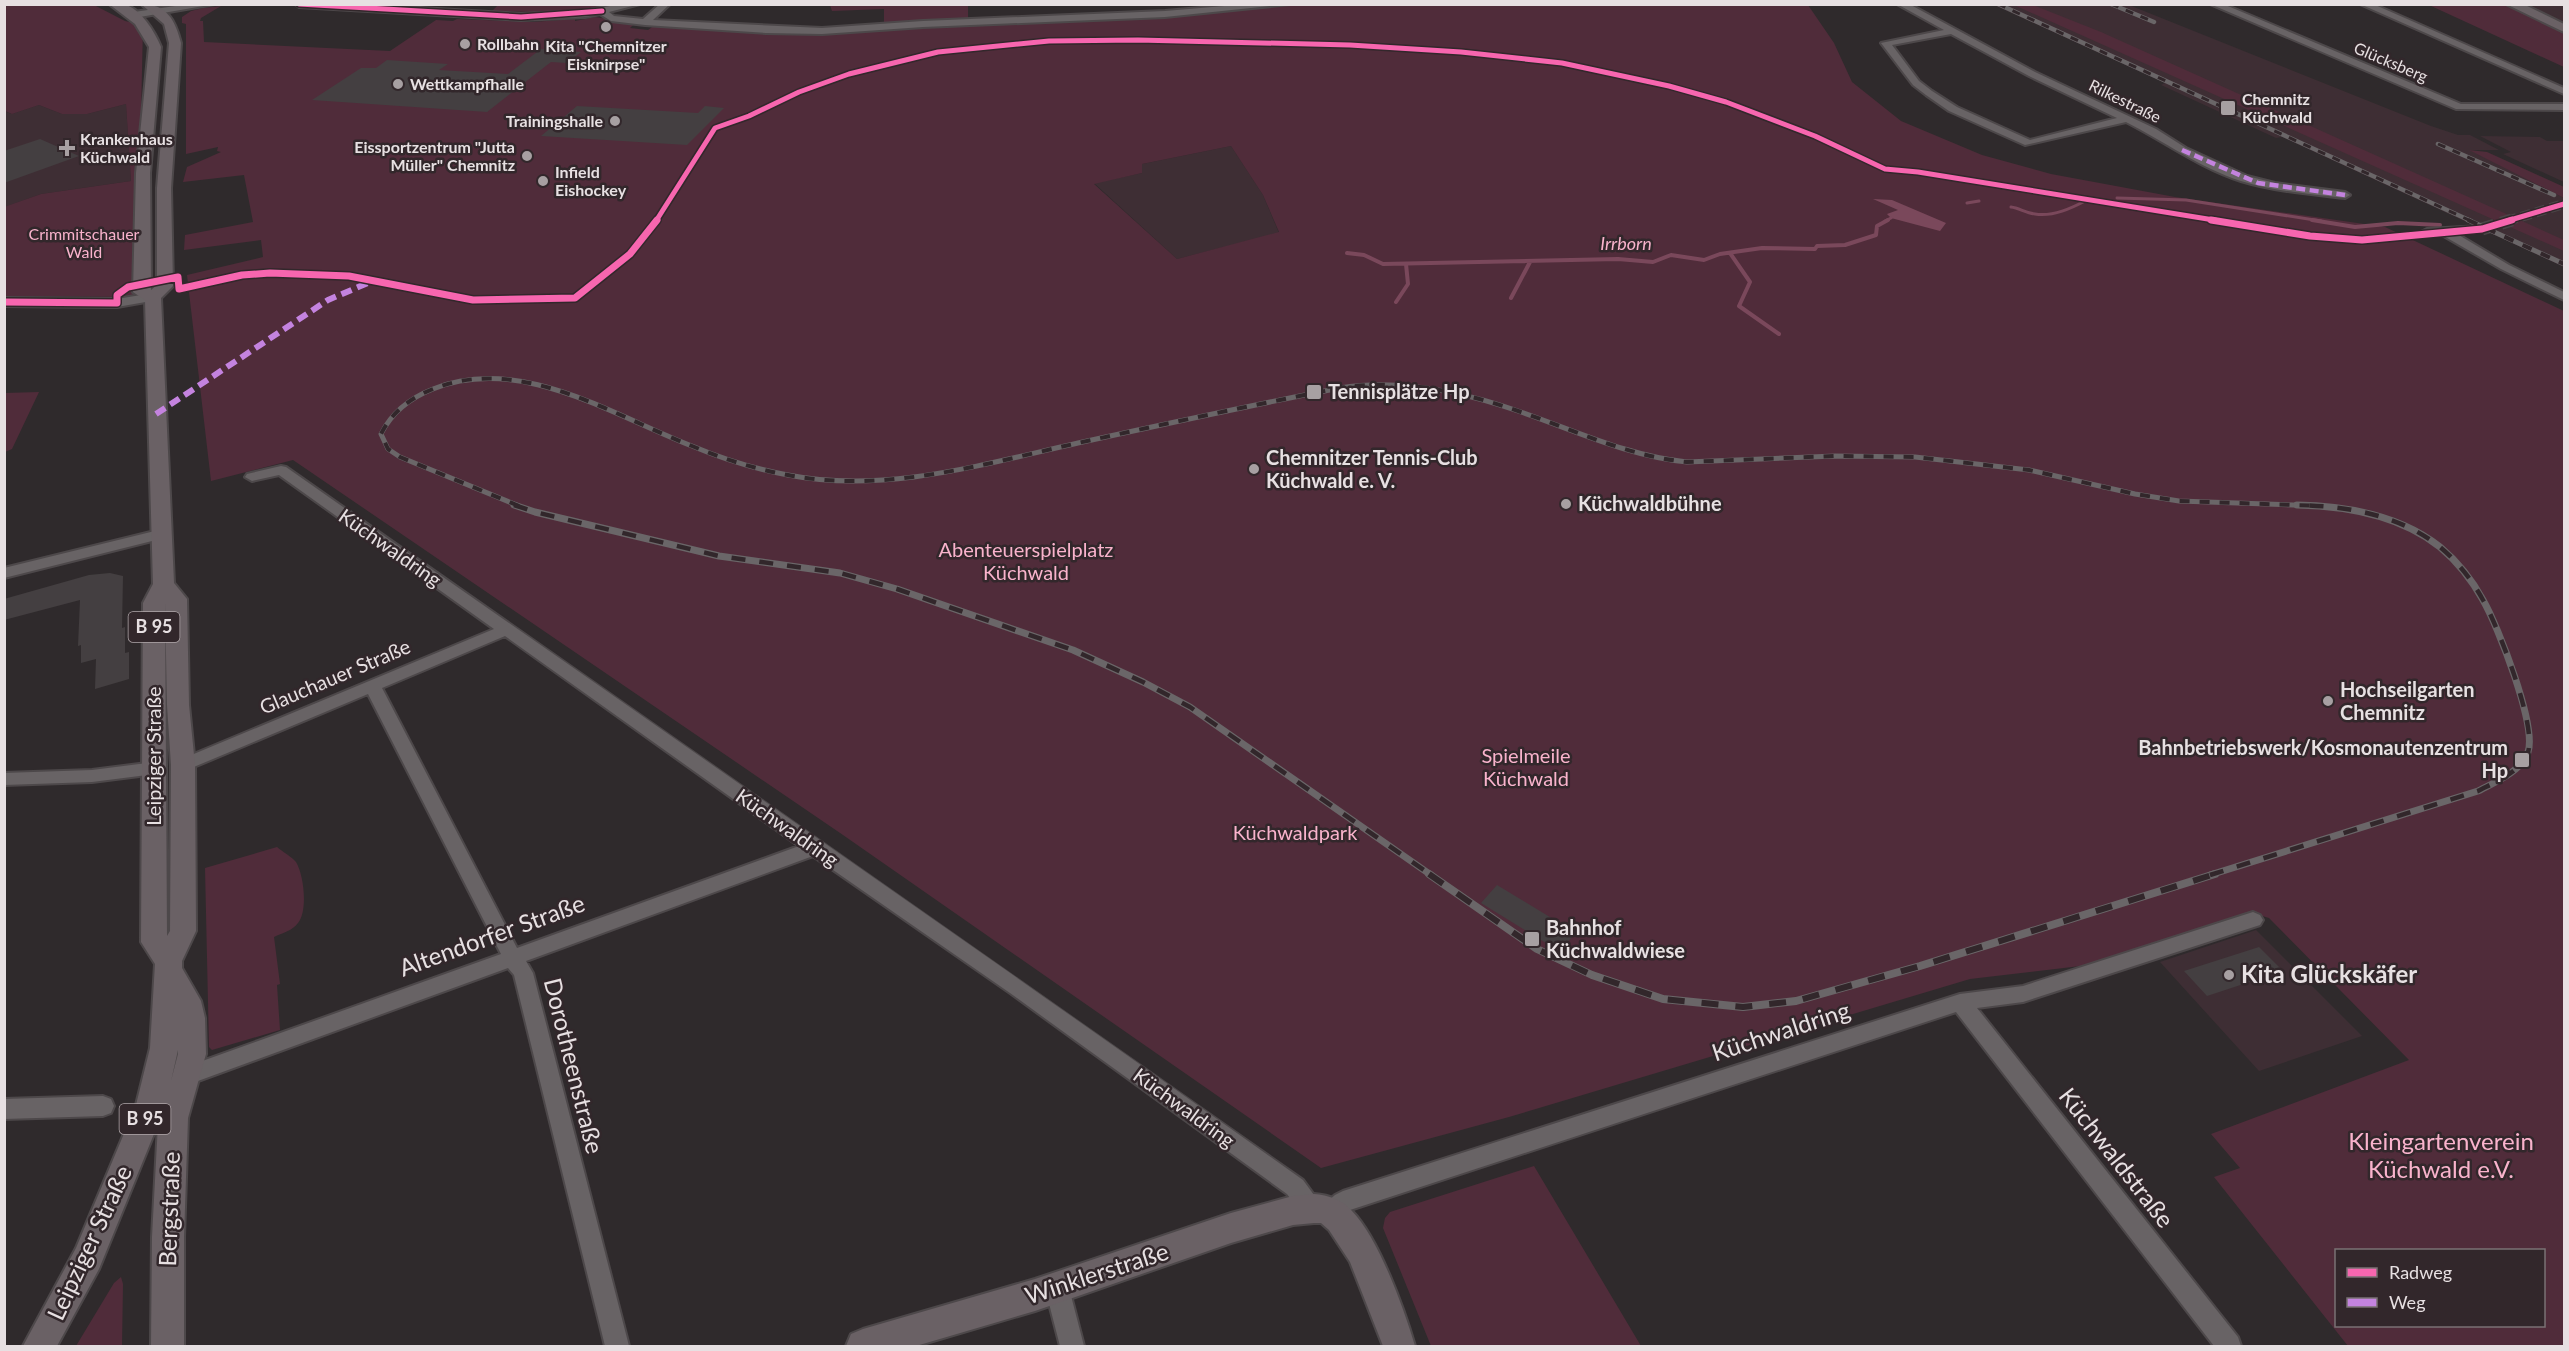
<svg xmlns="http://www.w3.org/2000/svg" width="2569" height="1351" viewBox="0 0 2569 1351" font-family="Lato,sans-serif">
	<rect width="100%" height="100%" fill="#2f2a2c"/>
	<path fill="#3e2e34" d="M1994 5H2129L2431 126 2458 135H2470L2499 150H2470L2564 198V267L2282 137 2276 138 2161 85 2165 83Z
		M2524 5H2564V22Z
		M126 104 131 181 41 194 5 207 4 111 12 114 39 105 62 114H87Z
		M2480 136 2540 137 2547 141H2564V182L2503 154 2511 152Z
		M1231 146 1263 195 1279 233 1177 259 1094 183 1142 173V164Z
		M2256 930 2362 1036 2259 1071 2160 962Z"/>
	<path fill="#502c3a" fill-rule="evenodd" d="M499 4 616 5C575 14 534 12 492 11Z
		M1298 4 1808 5 1834 43 1852 82 1901 121 1982 155 2051 174 2175 197 2385 227 2564 311V1346H2348L2214 1177 2240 1168 2211 1134 2409 1060 2269 918 2249 912 2089 965 1970 979 1509 1117 1321 1168 843 835 293 460 211 481 187 275 263 257 261 240 184 250 185 235 253 222 244 175 183 182 187 167 221 152 217 151 218 147 186 154V24L182 23V17L191 11 203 8 221 6 201 18 200 21H203L204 42 390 51 436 20 453 21 457 19 532 22 575 19V21L595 17 635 23 630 28 648 30 655 25 823 34ZM1231 146 1263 195 1279 232 1177 259 1094 184 1142 173V164ZM2336 1250H2544V1326H2336Z
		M5 5H94L125 21 143 25 137 297 5 296 4 207 41 194 131 181 126 104 87 114H62L39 105 12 114 5 111Z
		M830 5H968V20L884 24V9L832 11Z
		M2014 5H2033L2101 32 2564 240V251Z
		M2429 5H2505L2564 31V67Z
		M2469 150 2487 152 2564 187V198Z
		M39 392 12 449 5 452V393Z
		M277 847C283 852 292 857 296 862 304 875 308 911 298 923 292 931 282 933 274 937L280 984 277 985 280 1030 212 1050 209 1047 205 868Z
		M1534 1166 1641 1346H1431L1383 1228 1385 1218 1390 1212Z
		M121 1277 123 1284 122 1346H76L114 1283Z"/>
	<path fill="#7a485b" d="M1873 199 1892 200 1946 223 1940 231 1891 218 1887 214 1898 210Z"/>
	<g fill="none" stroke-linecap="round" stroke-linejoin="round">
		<path stroke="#7a485b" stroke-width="3" d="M2117 198 2186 200 2321 221
			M1967 203 1979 201
			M2011 207C2019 208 2026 213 2035 214 2053 217 2072 208 2087 200
			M1885 221 1891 218"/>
		<path stroke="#7a485b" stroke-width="4" d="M2312 220 2355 227 2398 223 2440 225
			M1347 253 1364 255 1383 264 1618 259 1653 262 1671 255 1704 260 1720 254 1762 248 1815 249 1817 246 1845 245 1876 235 1877 226 1888 220
			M1730 253 1750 282 1739 306 1779 334
			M1511 298 1530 262
			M1396 302 1408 284 1406 264"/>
	</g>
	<path fill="#443f41" d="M541 49 581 52 567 63 551 62 487 112 312 100 361 68H376L387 60 448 64 439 70 508 74Z
		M577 106 698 113 705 106 724 108 687 145 541 136Z
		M40 139 79 156 4 183V151Z
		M110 573 123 576 122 628 125 627V653L129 652V679L95 689 96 659 81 663V645L78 646 80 600 4 620V599L89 575Z
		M1497 885 1540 911 1576 933 1559 951 1481 903Z
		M2259 947 2283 971 2207 996 2184 971Z"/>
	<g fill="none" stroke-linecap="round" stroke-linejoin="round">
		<path stroke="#4b4547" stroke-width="10" stroke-dasharray="10 5" stroke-linecap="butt" d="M2507 221 2564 204"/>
		<path stroke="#4b4547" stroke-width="13" stroke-dasharray="13 7" stroke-linecap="butt" d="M2482 229 2512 220"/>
		<defs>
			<path id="minor" d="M189 4H215L134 18 130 15 134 12Z
				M295 4H353L521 14 585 11 620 4H640L609 12 614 16 643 19 660 4H670L653 20 822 28 923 21 1165 11 1248 4H1290L1165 17 923 27 822 34 766 33 645 25 611 21 600 14 585 17 521 20 299 7Z
				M1897 4H1909L2035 72 2156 129 2186 148 2247 176 2275 183 2345 192 2350 195 2345 198C2310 194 2274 191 2241 181 2200 168 2164 141 2126 122L2025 145 1949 111 1926 95 1913 85 1881 43 1944 30ZM1951 34 2029 76 2117 118 2030 140 1957 107 1932 91 1919 81 1892 45Z
				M2210 4H2223L2461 104H2564V110L2456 109Z
				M2360 4H2373L2564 88V94Z
				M2482 226 2488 229 2486 231 2457 234 2509 265 2564 292V300L2501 269 2442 235H2427L2421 232 2427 229Z
				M153 293 159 297 157 300 117 307 4 306V298L117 299Z
				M281 466 286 467C625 705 966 940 1303 1180L1322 1206 1335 1195 1343 1191 1960 994 2023 986 2253 912 2260 915 2263 920 2260 925 2023 1002 1977 1008 2238 1337 2241 1346H2214L1956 1012 1350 1210 1331 1223 1323 1220 1321 1215 1312 1220 1304 1217 1287 1194 1010 993 813 856 526 961 533 973 629 1346H605L514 975 508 968 187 1085 180 1083 176 1076 180 1069 501 954 368 694 189 769 183 771 177 769 174 765 177 761 494 629 279 475 252 481 245 477 247 474ZM505 636 799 846 517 948 382 688Z
				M163 529 170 534 168 537 4 578V568Z
				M155 762 161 763 164 768 161 773 155 774 92 782 4 785V773L92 770Z
				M103 1096 111 1099 114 1106 111 1113 103 1116 4 1119V1099Z
				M1057 1277 1065 1280 1069 1288 1084 1346H1060L1045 1288 1049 1280Z"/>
			<path id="major" d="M109 4C114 4 120 4 124 4 141 9 155 32 161 47L150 173 151 290 157 285V188L169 43 164 24 141 4C167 4 175 20 181 43L171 188 173 286 161 298 174 583 187 599 189 705 195 765 196 931 182 961V968L201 1001 205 1018 206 1054 188 1118 184 1237V1346H151L152 1237 158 1124 99 1269 57 1346H23L76 1248 136 1105 150 1048 155 964 141 942 143 603 153 584 145 300 133 292 136 173 149 47 135 24ZM165 602 167 705 171 765 170 931 167 936ZM178 1050V1054L171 1081Z
				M2506 4H2523L2564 24V32Z
				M1314 1194C1328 1195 1343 1200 1352 1211 1379 1239 1404 1309 1415 1346H1383L1350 1262 1329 1230 1321 1223H1314L1293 1225 1231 1243 1035 1311 916 1346H846L851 1334 863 1329 1035 1279 1231 1213 1293 1196Z"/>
		</defs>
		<use href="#minor" stroke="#4d484a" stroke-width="4"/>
		<use href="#major" stroke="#4d484a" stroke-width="4"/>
		<use href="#minor" fill="#686365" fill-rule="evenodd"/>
		<use href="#major" fill="#6a6165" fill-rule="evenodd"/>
		<defs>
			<path id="rail-far3" d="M1998 4 2471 221
				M2111 4 2154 22
				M2438 144 2554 195"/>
			<path id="rail-far2" d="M2468 220 2564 264
				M519 506 400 457 388 449 381 434C392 412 410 398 433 389 520 354 612 415 692 446 723 459 755 469 788 475 885 494 984 464 1078 443 1165 424 1252 405 1340 388 1400 378 1464 392 1521 412 1576 431 1628 456 1687 462L1835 456 1915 457 2029 470 2135 494 2179 501 2322 506"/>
			<path id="rail-far1" d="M514 505 535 512 719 556 840 573 897 589 1073 650 1143 682 1190 707 1431 875
				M2210 875 2478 791C2495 782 2521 772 2528 752 2537 726 2498 626 2483 600 2472 580 2458 562 2440 547 2400 515 2348 506 2297 505"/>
			<path id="rail" d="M1429 874 1537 949 1592 975 1663 999 1743 1007 1796 1001 1920 966 2215 874"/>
		</defs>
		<use href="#rail-far3" stroke="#6a6668" stroke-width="4.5"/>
		<use href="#rail-far2" stroke="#6a6668" stroke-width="5"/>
		<use href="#rail-far1" stroke="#6a6668" stroke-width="7"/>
		<use href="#rail" stroke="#6a6668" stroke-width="8"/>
		<use href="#rail-far3" stroke="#32272b" stroke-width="3" stroke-dasharray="8" stroke-linecap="butt"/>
		<use href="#rail-far2" stroke="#32272b" stroke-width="4" stroke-dasharray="10" stroke-linecap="butt"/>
		<use href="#rail-far1" stroke="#32272b" stroke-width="4.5" stroke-dasharray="14" stroke-linecap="butt"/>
		<use href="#rail" stroke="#32272b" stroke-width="6" stroke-dasharray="17" stroke-linecap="butt"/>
		<path stroke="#c483df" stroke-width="4.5" stroke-dasharray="9 4.5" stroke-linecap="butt" d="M2182 150 2258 183 2345 195"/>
		<path stroke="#c483df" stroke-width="6" stroke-dasharray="11 6" stroke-linecap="butt" d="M156 414 328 300 370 282"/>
		<defs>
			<path id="cycleway-far1" d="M299 4 521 17 602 11
				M656 221 715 128 749 116 799 92 849 74 938 52 1049 41 1138 40 1350 45 1461 52 1562 63 1669 86 1726 102 1815 136 1885 169 1918 172 2220 221
				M2507 221 2564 204"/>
			<path id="cycleway" d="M2211 220 2310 236 2362 240 2482 229 2512 220
				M4 302 117 303V295L128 287 178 277 179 289 242 275 270 273 349 276 473 300 575 298 630 254 657 220"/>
		</defs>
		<use href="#cycleway-far1" stroke="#32272b" stroke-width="8"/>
		<use href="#cycleway" stroke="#32272b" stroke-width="10"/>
		<use href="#cycleway-far1" stroke="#f766af" stroke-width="5"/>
		<use href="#cycleway" stroke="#f766af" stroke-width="7"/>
	</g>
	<g fill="#a7a0a2" stroke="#32272b" stroke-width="2">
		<circle cx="606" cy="27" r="6"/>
		<circle cx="465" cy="44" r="6"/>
		<circle cx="398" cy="84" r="6"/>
		<rect x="2220" y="100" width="16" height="16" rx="3"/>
		<circle cx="615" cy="121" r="6"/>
		<path d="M64 139h6v6h6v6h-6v6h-6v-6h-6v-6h6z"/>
		<circle cx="527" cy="156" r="6"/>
		<circle cx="543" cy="181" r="6"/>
		<rect x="1306" y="384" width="16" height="16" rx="3"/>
		<circle cx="1254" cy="469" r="6"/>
		<circle cx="1566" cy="504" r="6"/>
		<circle cx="2328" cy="701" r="6"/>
		<rect x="2514" y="752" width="16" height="16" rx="3"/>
		<rect x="1524" y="931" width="16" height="16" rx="3"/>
		<circle cx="2229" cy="975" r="6"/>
	</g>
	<g text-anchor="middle" stroke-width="5" stroke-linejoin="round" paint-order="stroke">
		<g font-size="16" font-weight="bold" fill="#e7e0e2" stroke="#32272b" text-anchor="start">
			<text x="477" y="50">Rollbahn</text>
			<text x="606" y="52" text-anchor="middle">Kita "Chemnitzer<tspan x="606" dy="18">Eisknirpse"</tspan></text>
			<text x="410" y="90">Wettkampfhalle</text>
			<text x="2242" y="105">Chemnitz<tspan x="2242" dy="18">Küchwald</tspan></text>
			<text x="603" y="127" text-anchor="end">Trainingshalle</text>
			<text x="80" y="145">Krankenhaus<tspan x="80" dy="18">Küchwald</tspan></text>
			<text x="515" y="153" text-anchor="end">Eissportzentrum "Jutta<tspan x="515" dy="18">Müller" Chemnitz</tspan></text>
			<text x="555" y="178">Infield<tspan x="555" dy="18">Eishockey</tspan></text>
		</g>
		<g font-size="16" fill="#e7e0e2" stroke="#32272b">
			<text transform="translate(2391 62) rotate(23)" y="6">Glücksberg</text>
			<text transform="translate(2125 101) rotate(26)" y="6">Rilkestraße</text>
		</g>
		<g font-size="16" fill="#f9b3cc" stroke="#32272b">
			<text x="84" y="240">Crimmitschauer<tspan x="84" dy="18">Wald</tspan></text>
		</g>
		<g font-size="18" font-style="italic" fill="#f9b3cc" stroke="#32272b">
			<text x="1626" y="250">Irrborn</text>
		</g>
		<g fill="#32272b" stroke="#b1a8ab" stroke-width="1.5">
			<rect x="128.5" y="612" width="51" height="30" rx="4.5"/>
			<rect x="119.5" y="1104" width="51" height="30" rx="4.5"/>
		</g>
		<g font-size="18" font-weight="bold" fill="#e7e0e2">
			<text x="154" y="633">B 95</text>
			<text x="145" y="1125">B 95</text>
		</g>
		<g font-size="20" font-weight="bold" fill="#e7e0e2" stroke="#32272b" text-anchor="start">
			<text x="1328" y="399">Tennisplätze Hp</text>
			<text x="1266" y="465">Chemnitzer Tennis-Club<tspan x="1266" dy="23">Küchwald e. V.</tspan></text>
			<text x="1578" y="511">Küchwaldbühne</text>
			<text x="2340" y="697">Hochseilgarten<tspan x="2340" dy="23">Chemnitz</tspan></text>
			<text x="2508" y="755" text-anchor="end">Bahnbetriebswerk/Kosmonautenzentrum<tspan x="2508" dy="23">Hp</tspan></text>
			<text x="1546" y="935">Bahnhof<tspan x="1546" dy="23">Küchwaldwiese</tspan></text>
		</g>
		<g font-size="20" fill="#e7e0e2" stroke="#32272b">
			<text transform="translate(390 548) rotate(35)" y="7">Küchwaldring</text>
			<text transform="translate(335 677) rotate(-23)" y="7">Glauchauer Straße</text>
			<text transform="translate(154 756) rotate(-90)" y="7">Leipziger Straße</text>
			<text transform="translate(787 828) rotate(35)" y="7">Küchwaldring</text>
			<text transform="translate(1184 1108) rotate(36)" y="7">Küchwaldring</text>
		</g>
		<g font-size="20" fill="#f9b3cc" stroke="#32272b">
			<text x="1026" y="557">Abenteuerspielplatz<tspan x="1026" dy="23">Küchwald</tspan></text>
			<text x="1526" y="763">Spielmeile<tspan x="1526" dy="23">Küchwald</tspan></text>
			<text x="1295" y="840">Küchwaldpark</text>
		</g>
		<g font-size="24" fill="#e7e0e2" stroke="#32272b">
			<text transform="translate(492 936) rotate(-20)" y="8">Altendorfer Straße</text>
			<text transform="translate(1781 1032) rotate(-18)" y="8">Küchwaldring</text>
			<text transform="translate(573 1066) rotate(76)" y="8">Dorotheenstraße</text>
			<text transform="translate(2116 1158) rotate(52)" y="8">Küchwaldstraße</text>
			<text transform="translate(170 1209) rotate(-88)" y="8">Bergstraße</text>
			<text transform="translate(90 1243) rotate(-65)" y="8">Leipziger Straße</text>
			<text transform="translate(1097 1274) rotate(-18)" y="8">Winklerstraße</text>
		</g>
		<g font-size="24" font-weight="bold" fill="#e7e0e2" stroke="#32272b" text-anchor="start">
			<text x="2241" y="983">Kita Glückskäfer</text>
		</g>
		<g font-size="24" fill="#f9b3cc" stroke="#32272b">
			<text x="2441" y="1150">Kleingartenverein<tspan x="2441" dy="28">Küchwald e.V.</tspan></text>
		</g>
	</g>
	<rect width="2569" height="1351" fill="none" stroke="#e7e0e2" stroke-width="12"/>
	<rect x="2335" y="1249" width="210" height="78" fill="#32272b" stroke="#7a7174" stroke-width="1.5"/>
	<rect x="2347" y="1268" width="30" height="9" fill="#f766af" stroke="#7a7174" stroke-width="1.5"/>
	<text x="2389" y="1279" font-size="18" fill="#e7e0e2">Radweg</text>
	<rect x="2347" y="1298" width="30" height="9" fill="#c483df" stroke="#7a7174" stroke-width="1.5"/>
	<text x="2389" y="1309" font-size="18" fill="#e7e0e2">Weg</text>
</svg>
